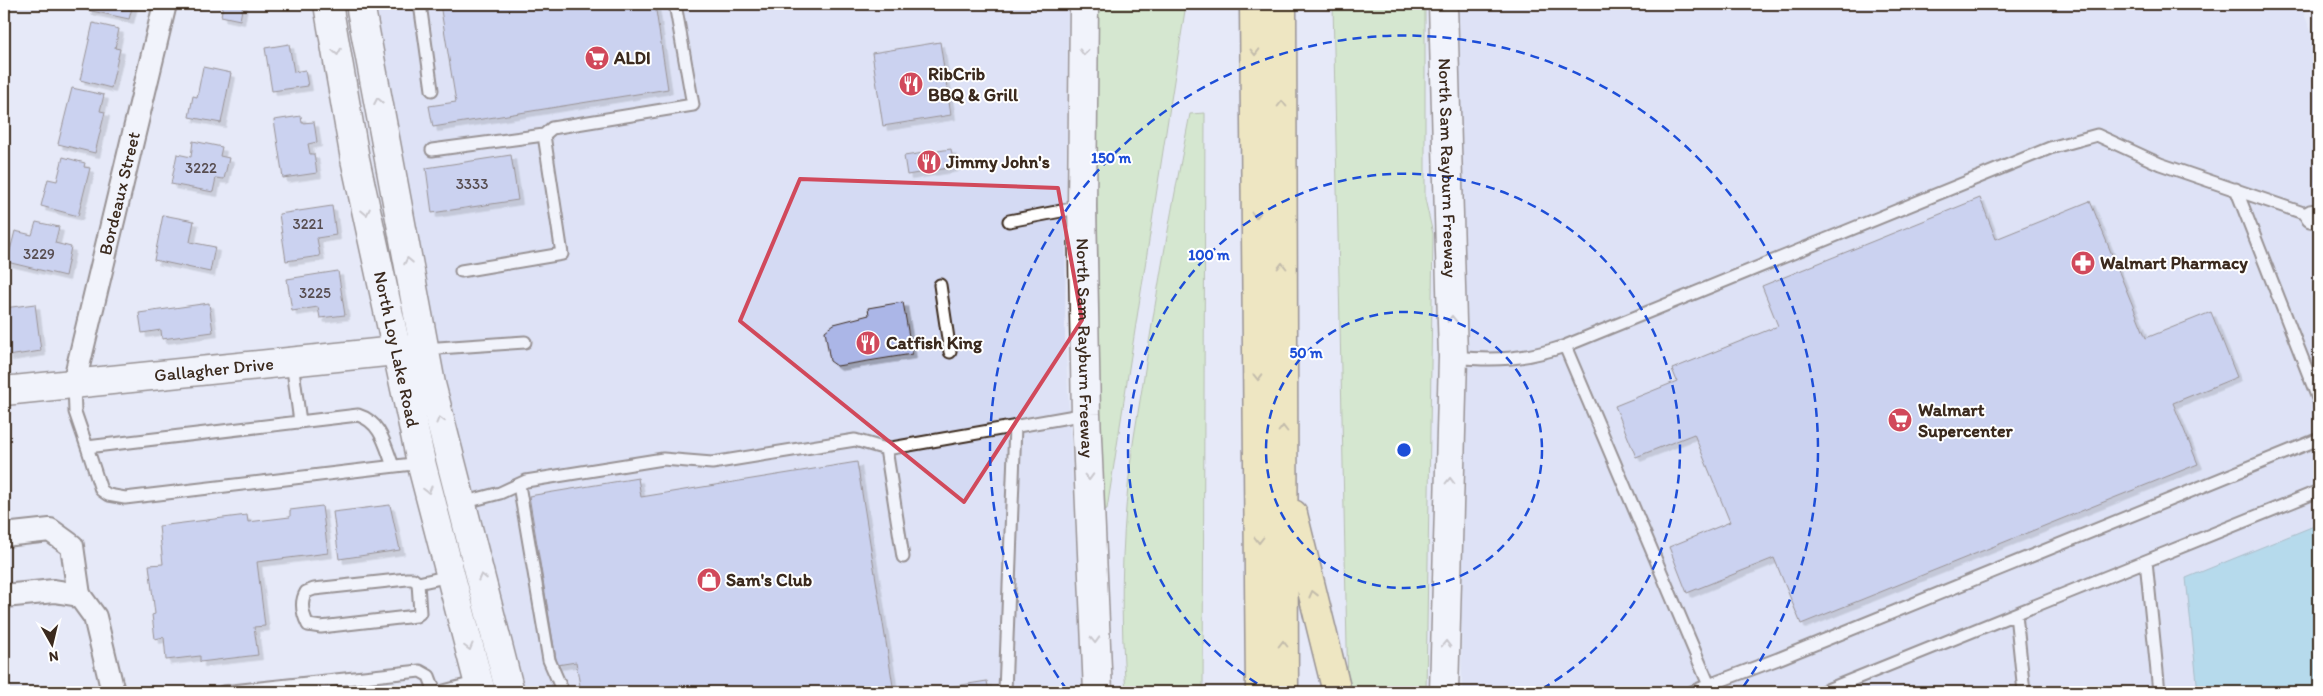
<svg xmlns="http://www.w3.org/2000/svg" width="2323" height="696" viewBox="0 0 2323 696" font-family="Itim,sans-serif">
	<defs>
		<filter id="shadow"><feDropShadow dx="4.5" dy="4.5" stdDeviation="0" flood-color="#0004"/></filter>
	</defs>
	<rect width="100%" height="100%" fill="#e6e9f8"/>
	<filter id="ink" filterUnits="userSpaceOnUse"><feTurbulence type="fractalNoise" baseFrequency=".02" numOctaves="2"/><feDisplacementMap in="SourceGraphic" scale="10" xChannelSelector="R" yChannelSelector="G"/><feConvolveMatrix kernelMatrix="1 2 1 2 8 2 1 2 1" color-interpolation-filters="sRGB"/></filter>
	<g filter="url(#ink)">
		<path fill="#d4daf3" d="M368 4H1068L1065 337 1084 692H525L480 525 432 323Z
			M1456 4H2300L2319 51V692H1462Z"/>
		<path fill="#c0e59f" stroke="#7e885e" d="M1096 4H1186L1107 509 1102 510 1097 431 1099 302 1095 104Z
			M1333 4H1425V199L1433 234 1426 692H1348Z
			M1205 113 1203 692H1126C1120 621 1121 548 1129 477 1132 443 1139 409 1144 376 1157 288 1173 201 1190 114Z"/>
		<path fill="#7dc7dd" stroke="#638891" d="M2319 524V692H2198L2186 578Z"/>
		<path fill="#abb6e7" stroke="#3b2a1e" filter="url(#shadow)" d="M89 4H133L129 19 87 10Z
			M223 4H243L240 20 221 16Z
			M440 4H655L668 89 433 127 429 106 456 102Z
			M93 23 119 29 115 48 120 49 111 88 80 80Z
			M940 42 951 115 883 126 872 53Z
			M289 44 294 72 305 70 308 86 272 91 265 48Z
			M203 67 231 73 221 123 189 117 193 96 197 97Z
			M72 88 104 95 100 111 105 112 95 153 58 144Z
			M301 116 302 123 314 122 317 142 308 144 310 154H314L317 173 283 178 274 120Z
			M193 141 222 147 220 156 229 158 224 179 216 178 213 192 171 184 177 154 191 157Z
			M951 149 954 167 907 175 904 156Z
			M511 155 518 200 432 213 426 168Z
			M63 157 85 163 84 167 90 168 78 216 41 206 48 179 57 181Z
			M1980 198 1996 239 2090 201 2146 338 2211 312 2237 377 2173 403 2198 464 1801 624 1774 558 1687 593 1669 547 1730 522 1694 434 1636 457 1615 406 1677 381 1672 369 1778 326 1762 286Z
			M332 206 336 235 317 238 320 256 286 261 279 214Z
			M163 215 194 221 190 242 215 247 210 272 154 260Z
			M36 222 59 227 55 243 71 247 65 276 7 262 15 231 32 235Z
			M338 271 345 315 320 318 318 307 292 311 287 279Z
			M903 302 912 354 837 366 830 361 825 331 834 324 869 315 868 308Z
			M209 303 213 332 162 339 161 330 142 333 139 313Z
			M35 304 41 351 8 356 4 308Z
			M857 462 894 692H581L576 662 557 665 529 496 638 478 641 497Z
			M390 505 400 550 339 559 333 512Z
			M322 506 328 553 257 562 265 626 254 627 258 655 200 662V656L166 660 164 637 155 639 152 615 155 614 149 565 163 564 159 526 247 515 248 522 290 517V510Z
			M987 681 989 692H918Z"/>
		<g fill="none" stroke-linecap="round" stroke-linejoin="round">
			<defs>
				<path id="lane" d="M420 4 432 90
					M432 150 544 135
					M2236 189 2319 401
					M1009 221 1082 207
					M461 271 562 254 544 135 552 128 693 105 675 4
					M940 285 950 352
					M1565 346 1709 685 1692 692
					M424 349 525 342
					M1453 357C1495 361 1523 360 1565 346L2050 148 2097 135 2160 164 2312 216
					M292 362 300 422
					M74 383 75 412 87 447
					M886 449 903 557
					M393 466C385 445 381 422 358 415L87 447 101 490 108 495 125 498 421 463
					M519 485 549 660 563 692
					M462 503 500 493 526 481 663 459 712 463 855 440 886 449 1086 414
					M2146 561 2159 692
					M418 583 413 579H407L314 589 306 592C300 602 303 615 308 625L321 627 416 616 420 613 418 583 450 576
					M2016 614 2024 692
					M1709 685 1778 659 2319 439
					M223 692 420 671 429 676 435 692
					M440 692 478 682
					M1005 692 1015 426
					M1822 692 2319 491"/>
				<g id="street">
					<path d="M2312 216 2319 217"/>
					<path id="s1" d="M74 383 165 4"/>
					<path d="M4 535 50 530 72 546 79 595"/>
					<path d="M4 596 54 591 79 595 95 617 113 692"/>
				</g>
				<g id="secondary">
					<path id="s2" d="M328 4 355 159 421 462 481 692"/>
					<path d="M360 4 431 384 510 692"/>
					<path id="s3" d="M1084 4 1082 207 1086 414 1098 692"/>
					<path id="s4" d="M1443 4 1453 357 1444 692"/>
					<path id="s5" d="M4 391 415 349"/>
				</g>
				<path id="highway" d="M1254 4 1260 692
					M1282 4 1284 692
					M1293 514 1337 692"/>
			</defs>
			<use href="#lane" stroke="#3b2a1e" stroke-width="15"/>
			<use href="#street" stroke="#3b2a1e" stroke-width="26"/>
			<use href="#secondary" stroke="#3b2a1e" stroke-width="31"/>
			<use href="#highway" stroke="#3b2a1e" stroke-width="31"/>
			<use href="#lane" stroke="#fff" stroke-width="11"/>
			<use href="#street" stroke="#fff" stroke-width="22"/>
			<use href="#secondary" stroke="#fff" stroke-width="28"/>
			<use href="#highway" stroke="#f8e281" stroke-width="28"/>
		</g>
		<defs><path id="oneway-chevron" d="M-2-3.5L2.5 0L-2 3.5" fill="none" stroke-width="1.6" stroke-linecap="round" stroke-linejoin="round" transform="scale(1.25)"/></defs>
		<g stroke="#a79f9a">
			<use href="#oneway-chevron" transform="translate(337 52) rotate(80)"/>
			<use href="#oneway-chevron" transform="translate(1084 52) rotate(91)"/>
			<use href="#oneway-chevron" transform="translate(378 101) rotate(-101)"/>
			<use href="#oneway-chevron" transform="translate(366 212) rotate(78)"/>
			<use href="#oneway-chevron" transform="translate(408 261) rotate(-101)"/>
			<use href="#oneway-chevron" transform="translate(1452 319) rotate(-91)"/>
			<use href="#oneway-chevron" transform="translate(440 420) rotate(-105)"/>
			<use href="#oneway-chevron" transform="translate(1089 477) rotate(88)"/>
			<use href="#oneway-chevron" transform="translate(1450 481) rotate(-89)"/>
			<use href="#oneway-chevron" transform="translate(428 490) rotate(75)"/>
			<use href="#oneway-chevron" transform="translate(482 577) rotate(-104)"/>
			<use href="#oneway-chevron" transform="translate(1095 640) rotate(88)"/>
			<use href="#oneway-chevron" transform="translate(1446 644) rotate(-89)"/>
			<use href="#oneway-chevron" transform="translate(469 647) rotate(75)"/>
		</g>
		<g stroke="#9a8650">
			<use href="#oneway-chevron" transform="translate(1255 52) rotate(89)"/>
			<use href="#oneway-chevron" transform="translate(1282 104) rotate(-90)"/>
			<use href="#oneway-chevron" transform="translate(1256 215) rotate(89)"/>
			<use href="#oneway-chevron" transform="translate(1282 266) rotate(-90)"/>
			<use href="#oneway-chevron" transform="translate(1258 377) rotate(89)"/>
			<use href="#oneway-chevron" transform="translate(1283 429) rotate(-90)"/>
			<use href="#oneway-chevron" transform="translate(1259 540) rotate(90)"/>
			<use href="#oneway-chevron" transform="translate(1313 594) rotate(-104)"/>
			<use href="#oneway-chevron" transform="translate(1283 644) rotate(-90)"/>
		</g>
	</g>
	<path d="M0 0H2323V696H0ZM800 179 1058 188 1082 320 964 502 740 321Z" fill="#e6e9f8" fill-opacity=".55" fill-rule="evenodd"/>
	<path fill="none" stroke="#d1495b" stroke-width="4" stroke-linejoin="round" d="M800 179 1058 188 1082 320 964 502 740 321Z"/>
	<g fill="none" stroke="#1d4ed8" stroke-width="2.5" stroke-dasharray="9 6">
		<circle cx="1404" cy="450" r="138"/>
		<path d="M1270 691A276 276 0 1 1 1538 691"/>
		<path d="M1067 690A414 414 0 1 1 1741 690"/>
	</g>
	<defs>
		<symbol id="supermarket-disc" viewBox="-11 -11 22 22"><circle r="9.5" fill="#d1495b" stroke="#fff"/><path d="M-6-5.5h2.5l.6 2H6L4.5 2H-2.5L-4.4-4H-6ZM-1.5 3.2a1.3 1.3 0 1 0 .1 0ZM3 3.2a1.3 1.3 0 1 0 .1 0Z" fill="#fff"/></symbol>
		<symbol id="restaurant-disc" viewBox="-11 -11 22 22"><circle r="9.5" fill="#d1495b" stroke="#fff"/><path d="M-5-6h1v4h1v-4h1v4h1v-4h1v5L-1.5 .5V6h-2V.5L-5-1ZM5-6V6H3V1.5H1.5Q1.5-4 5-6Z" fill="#fff"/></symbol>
		<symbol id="pharmacy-disc" viewBox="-11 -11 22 22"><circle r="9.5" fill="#d1495b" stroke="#fff"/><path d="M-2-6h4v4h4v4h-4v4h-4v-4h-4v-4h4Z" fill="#fff"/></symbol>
		<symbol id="shop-disc" viewBox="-11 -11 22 22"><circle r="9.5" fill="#d1495b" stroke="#fff"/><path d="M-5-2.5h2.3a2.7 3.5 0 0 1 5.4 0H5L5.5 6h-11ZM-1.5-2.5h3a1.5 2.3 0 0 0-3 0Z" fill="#fff"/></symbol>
	</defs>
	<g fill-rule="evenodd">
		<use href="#supermarket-disc" x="583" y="44" width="28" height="28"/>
		<use href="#restaurant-disc" x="897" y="70" width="28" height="28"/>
		<use href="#restaurant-disc" x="915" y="148" width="28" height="28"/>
		<use href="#pharmacy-disc" x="2069" y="249" width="28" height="28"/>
		<use href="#restaurant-disc" x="854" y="329" width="28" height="28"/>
		<use href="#supermarket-disc" x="1886" y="406" width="28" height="28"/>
		<use href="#shop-disc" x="695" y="566" width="28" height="28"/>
	</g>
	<g text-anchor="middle" stroke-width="4" stroke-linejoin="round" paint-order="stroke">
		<g font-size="15" fill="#574d50">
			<text x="201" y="173">3222</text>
			<text x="472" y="189">3333</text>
			<text x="308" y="229">3221</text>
			<text x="39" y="259">3229</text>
			<text x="315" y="298">3225</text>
		</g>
		<g font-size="18" font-weight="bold" fill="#3b2a1e" stroke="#fff" text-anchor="start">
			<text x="614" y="64">ALDI</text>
			<text x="928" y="80">RibCrib<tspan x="928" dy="21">BBQ &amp; Grill</tspan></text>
			<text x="946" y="168">Jimmy John's</text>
			<text x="2100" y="269">Walmart Pharmacy</text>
			<text x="886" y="349">Catfish King</text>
			<text x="1918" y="416">Walmart<tspan x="1918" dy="21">Supercenter</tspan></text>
			<text x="726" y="586">Sam's Club</text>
		</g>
		<g font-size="18" fill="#3b2a1e" stroke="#fff">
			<text dy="6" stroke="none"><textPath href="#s4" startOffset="164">North Sam Rayburn Freeway</textPath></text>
			<text dy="6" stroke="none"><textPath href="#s1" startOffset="195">Bordeaux Street</textPath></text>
			<text dy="6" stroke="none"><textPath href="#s3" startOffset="344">North Sam Rayburn Freeway</textPath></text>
			<text dy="6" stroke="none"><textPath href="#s2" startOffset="352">North Loy Lake Road</textPath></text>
			<text dy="6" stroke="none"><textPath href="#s5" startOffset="211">Gallagher Drive</textPath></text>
		</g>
	</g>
	<circle cx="1404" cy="450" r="8" fill="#1d4ed8" stroke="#fff" stroke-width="2.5"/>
	<g font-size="15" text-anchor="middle" font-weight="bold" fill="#1d4ed8" stroke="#fff" stroke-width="4" stroke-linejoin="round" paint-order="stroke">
		<text x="1111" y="163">150 m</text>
		<text x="1209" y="260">100 m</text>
		<text x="1306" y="358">50 m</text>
	</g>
	<rect width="2323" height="696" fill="none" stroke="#fff" stroke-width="20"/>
	<rect x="10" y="10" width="2303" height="676" fill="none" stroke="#3b2a1e" stroke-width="2" filter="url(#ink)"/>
	<g transform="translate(52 644) rotate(172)" stroke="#ffffff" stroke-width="4" paint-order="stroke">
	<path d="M0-4L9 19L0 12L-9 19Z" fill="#3b2a1e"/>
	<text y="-8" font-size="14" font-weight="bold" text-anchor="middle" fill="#3b2a1e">N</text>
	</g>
</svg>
